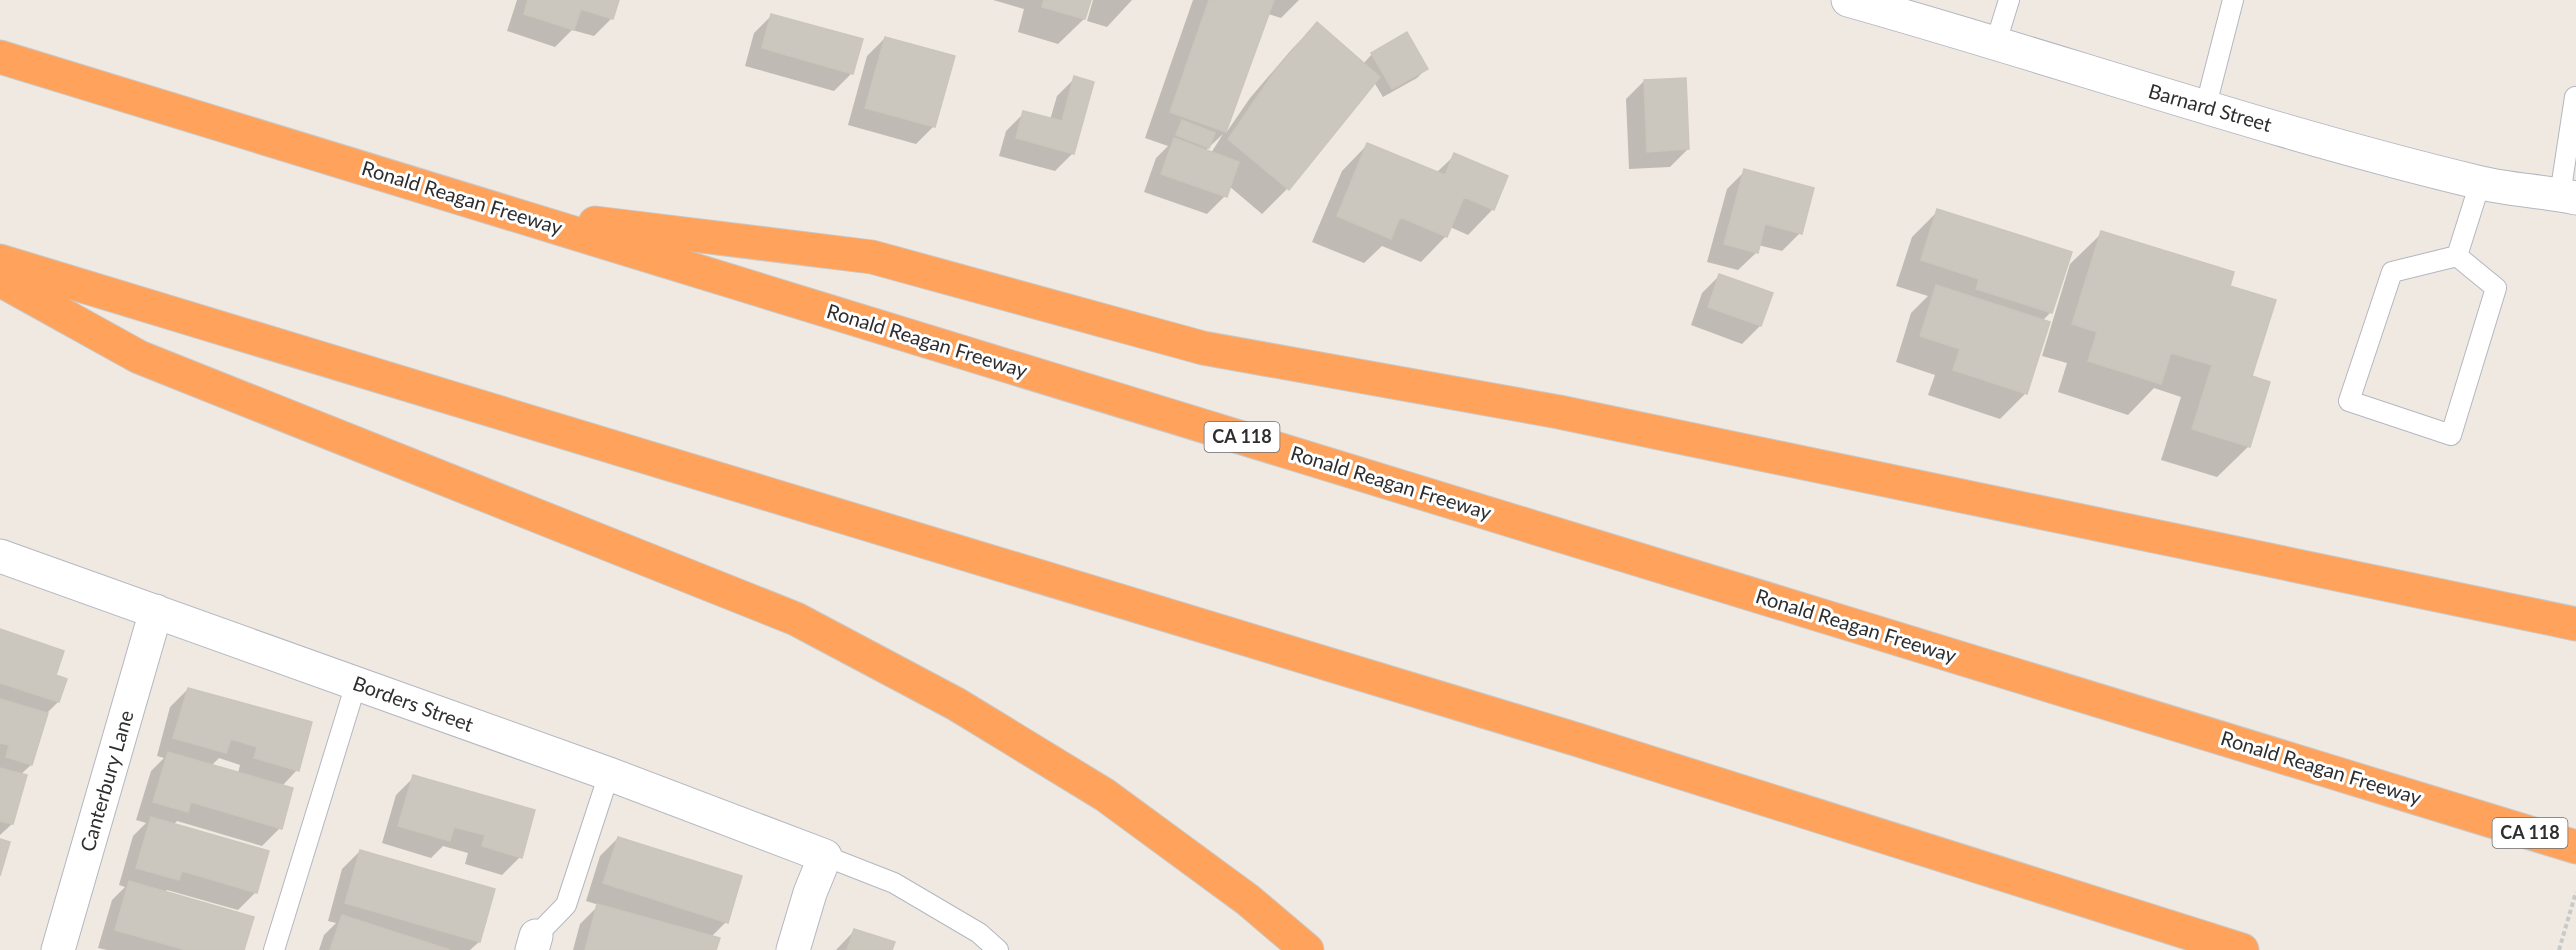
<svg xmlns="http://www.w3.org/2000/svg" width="2576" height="950" viewBox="0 0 2576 950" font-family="Lato,sans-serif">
	<rect width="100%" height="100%" fill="#efe9e1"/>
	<path fill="#0003" fill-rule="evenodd" d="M517 0H618L612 18 594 36 572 30 555 47 507 31Z
		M993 0H1089L1084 19 1058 44 1018 32 1024 9Z
		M1093 0H1132L1107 27 1087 21Z
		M1193 0H1299L1281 18 1268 14 1226 133 1250 98 1292 49 1317 24 1363 64 1372 54 1426 69 1417 78 1383 97 1374 82 1287 189 1262 214 1229 186 1225 196 1207 214 1144 192 1156 158 1168 146 1145 138ZM1223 134 1211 153 1205 151Z
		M772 15 852 73 834 91 745 66 754 33Z
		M885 38 934 126 916 144 848 125 867 56Z
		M1075 78 1073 153 1055 171 999 156 1006 131 1024 113 1050 120 1057 96Z
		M1644 81 1688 149 1670 167 1629 169 1626 99Z
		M1367 145 1436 173 1455 155 1493 209 1468 235 1450 227 1446 236 1421 262 1382 246 1364 263 1312 242 1342 171Z
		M1745 171 1800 233 1782 251 1758 245 1756 253 1738 270 1707 262 1727 189Z
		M1938 211 2051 312 2042 321 2026 393 2000 419 1928 395 1935 375 1896 362 1911 313 1928 296 1896 286 1912 237Z
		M2102 233 2228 287 2250 377 2249 446 2217 477 2161 460 2181 397 2154 388 2128 415 2058 392 2067 363 2042 356 2070 264Z
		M1720 275 1771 294 1760 326 1742 344 1691 325 1702 293Z
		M0 631 55 675 58 702 46 714 31 765 20 775 12 824 0 835Z
		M188 689 297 770 282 786 280 828 262 846 177 821 173 825 256 892 238 910 167 890 164 893 242 950H107L98 948 112 900 125 887 119 885 133 836 146 823 136 820 151 771 164 758 157 756 170 707ZM219 758 240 765 238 773 211 766Z
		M414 777 520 857 502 875 465 864 468 853 443 846 431 858 382 843 396 795Z
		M618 838 726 922 711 937 715 950H573L580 924 599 905 586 901 600 856Z
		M360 851 479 942 470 950H319L324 935 336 923 328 921 342 869Z
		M854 931 891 950H836Z"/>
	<path fill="#cbc7bf" stroke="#cbc5ba" stroke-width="1.5" d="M528 0H619L613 19 581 9 574 30 524 14Z
		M1044 0H1091L1085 19 1042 7Z
		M1209 0H1274L1226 132 1170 112Z
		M771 14 863 39 853 74 762 48Z
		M1317 22 1380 77 1289 190 1228 139 1275 71Z
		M1407 32 1428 69 1392 89 1371 53Z
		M885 37 955 56 935 127 865 108Z
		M1074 76 1094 82 1074 154 1016 138 1023 111 1062 121Z
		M1686 78 1689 149 1647 152 1644 80Z
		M1182 120 1215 133 1209 148 1176 135Z
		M1174 138 1239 162 1227 197 1161 174Z
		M1367 143 1445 175 1454 153 1508 176 1494 210 1464 197 1447 237 1400 217 1391 239 1337 216Z
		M1744 169 1814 188 1802 234 1765 224 1758 253 1724 244Z
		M1937 209 2072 252 2052 313 1976 289 1979 279 1921 260Z
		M2101 231 2234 272 2230 286 2276 300 2252 376 2270 382 2250 447 2192 429 2212 365 2171 353 2161 384 2088 361 2097 332 2072 324Z
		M1719 274 1773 293 1761 326 1708 307Z
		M1936 285 2050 322 2027 394 1953 370 1960 349 1920 336Z
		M0 629 64 651 56 675 67 679 59 702 0 683Z
		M188 688 312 722 299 771 254 758 257 747 231 739 226 753 173 738Z
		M0 699 48 713 32 765 6 757 9 745 0 743Z
		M168 752 293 788 282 829 191 802 188 812 153 802Z
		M0 768 27 775 13 824 0 821Z
		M413 775 535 810 522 858 482 846 485 835 454 827 450 841 398 826Z
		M151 817 269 851 257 893 182 871 179 880 136 868Z
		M618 837 742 876 728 923 603 883Z
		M0 839 10 842 0 876Z
		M360 850 495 889 480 942 345 903Z
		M129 881 254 917 244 950H186L115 930Z
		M597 904 720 938 716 950H585Z
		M342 915 450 950H330Z
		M854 929 895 942 892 950H847Z"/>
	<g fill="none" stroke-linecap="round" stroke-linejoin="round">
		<defs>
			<path id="service" d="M1996 42 2009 0
				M2205 109 2233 0
				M2560 195 2575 97
				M2457 256 2496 288 2451 435 2349 401 2392 272Z
				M2457 256 2480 183
				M825 856 894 883 979 933 998 950
				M536 936 566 905 609 774
				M274 950 356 684"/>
			<path id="minor" d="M1848 0C2058 59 2265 131 2477 182 2509 190 2543 191 2576 198
				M0 556 609 774 825 856 810 893 793 950
				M58 950 156 611
				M532 950 536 936"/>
			<path id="motorway" d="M0 57 2576 847
				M595 223 872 257 1203 348 1559 412 2576 624
				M0 261 1575 739 2242 950
				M0 280 139 357 796 619 956 704 1105 795 1248 900 1307 950"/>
		</defs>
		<use href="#service" stroke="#b4b7c1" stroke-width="22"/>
		<use href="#minor" stroke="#b4b7c1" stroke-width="35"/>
		<use href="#motorway" stroke="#c9c9c9" stroke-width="35"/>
		<path stroke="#c9c9c9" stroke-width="4" stroke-dasharray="4.5 3" stroke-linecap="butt" d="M2559 950 2576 892"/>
		<use href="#service" stroke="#fff" stroke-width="20"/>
		<use href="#minor" stroke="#fff" stroke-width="33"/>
		<use href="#motorway" stroke="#ffa35c" stroke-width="33"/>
	</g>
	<g text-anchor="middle" stroke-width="6" stroke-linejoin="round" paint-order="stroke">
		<g fill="#fff" stroke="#6d6d6d" stroke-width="1.5">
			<rect x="1204.5" y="422" width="75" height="30" rx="4.5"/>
			<rect x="2492.5" y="818" width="75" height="30" rx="4.5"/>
		</g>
		<g font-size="18" font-weight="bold" fill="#2e2e2e">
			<text x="1242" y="443">CA 118</text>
			<text x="2530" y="839">CA 118</text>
		</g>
		<g font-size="20" fill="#2e2e2e" stroke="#fff">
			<text transform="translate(2210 108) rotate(16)" y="7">Barnard Street</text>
			<text transform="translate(462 198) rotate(17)" y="7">Ronald Reagan Freeway</text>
			<text transform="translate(927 341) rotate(17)" y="7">Ronald Reagan Freeway</text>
			<text transform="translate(1391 483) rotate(17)" y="7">Ronald Reagan Freeway</text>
			<text transform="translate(1856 626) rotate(17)" y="7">Ronald Reagan Freeway</text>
			<text transform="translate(413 704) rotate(20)" y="7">Borders Street</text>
			<text transform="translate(2321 768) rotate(17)" y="7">Ronald Reagan Freeway</text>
			<text transform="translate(107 781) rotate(-74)" y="7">Canterbury Lane</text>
		</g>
	</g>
</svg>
